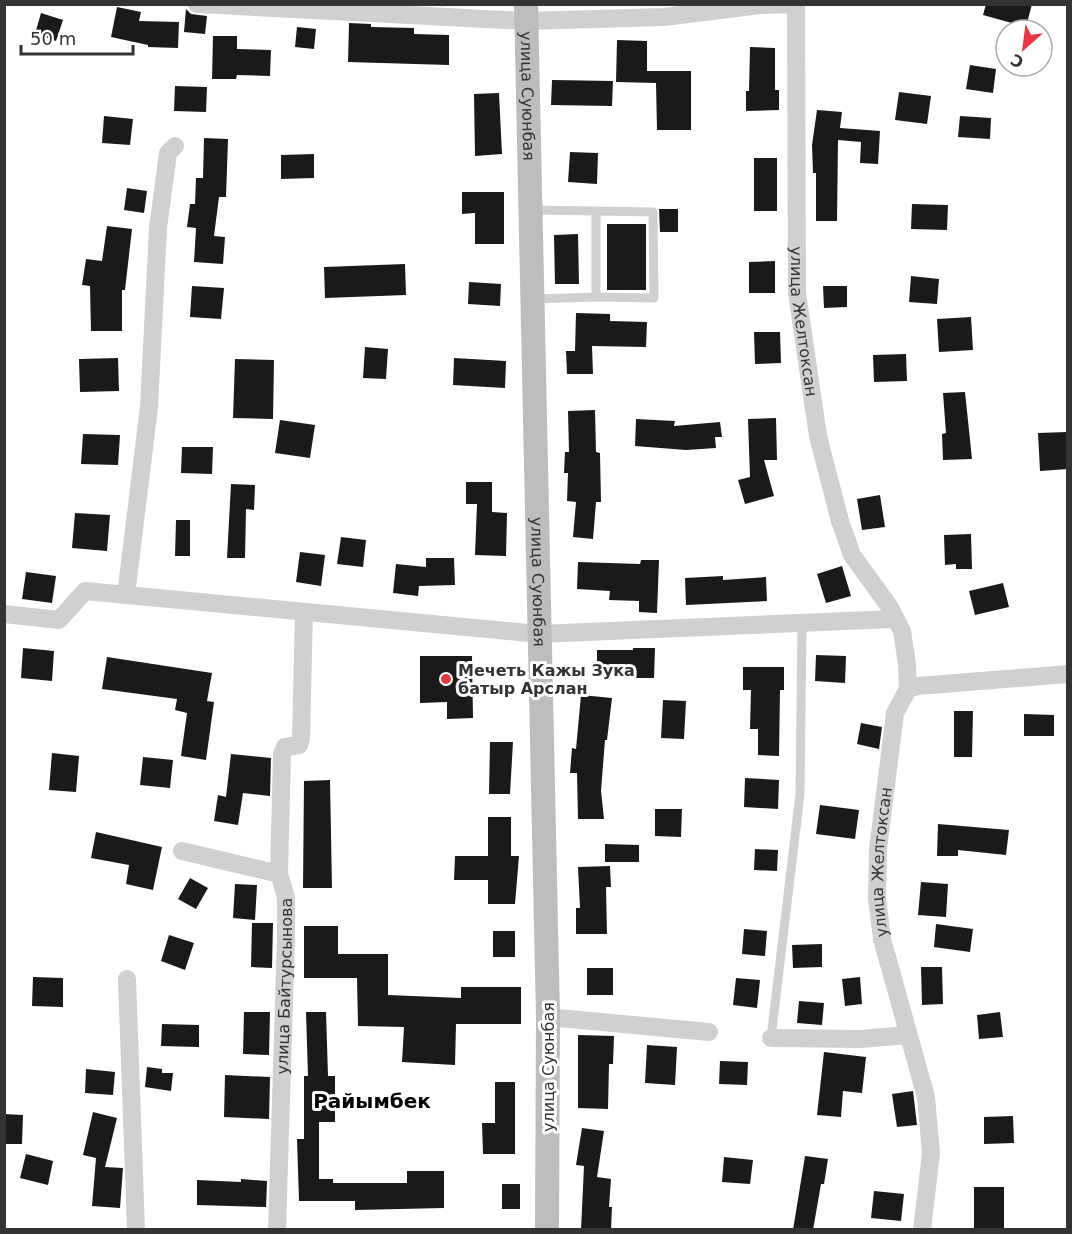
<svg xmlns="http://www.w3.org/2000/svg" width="1072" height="1234" viewBox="0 0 1072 1234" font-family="'DejaVu Sans',sans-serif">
	<rect width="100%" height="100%" fill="#fff"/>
	<path fill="#1a1a1a" d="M986 4H1032L1026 27 983 15Z
		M117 7 141 12 139 21 179 22 178 48 148 47V45L111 37Z
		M186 9 191 14 207 16 205 34 184 32Z
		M41 13 63 20 56 41 35 34Z
		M349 23 371 24V27L414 28V34L449 35V65L348 62Z
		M297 27 316 29 314 49 295 47Z
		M213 36H237V49L271 50 270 76 237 75 236 79H212Z
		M617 40 647 41V71H691V130H657L656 83 616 82Z
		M750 47 775 48V90H779V110L746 111V91H749Z
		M970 65 996 69 993 93 966 89Z
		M552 80 613 81 612 106 551 105Z
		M175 86 207 87 206 112 174 111Z
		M899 92 931 96 927 124 895 120Z
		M499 93 502 154 475 156 474 94Z
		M817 110 842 112 840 128 880 131 878 164 860 163 861 142 838 140 837 221H816V173H813L812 145Z
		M104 116 133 119 130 145 102 143Z
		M960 116 991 118 990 139 958 137Z
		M204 138 228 139 226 197H219L214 236 225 237 223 264 194 262 196 228 187 227 190 204H195L196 178H203Z
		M570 152 598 153 597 184 568 182Z
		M314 154V178L281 179V155Z
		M754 158H777V211H754Z
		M127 188 147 191 144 213 124 210Z
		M462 192H504V244H475V213L462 214Z
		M912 204 948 205 947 230 911 229Z
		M659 209H678V232H660Z
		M607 224H646V290H607Z
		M107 226 132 229 125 290H122V331H91L90 286 82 285 86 259 102 261Z
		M578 234 579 284H555L554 235Z
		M775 261V293H749V262Z
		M405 264 406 295 325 298 324 267Z
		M911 276 939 279 937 304 909 302Z
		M469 282 501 284 500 306 468 304Z
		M192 286 224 288 221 319 190 317Z
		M823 286H847V307L824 308Z
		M576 313 610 314V321L647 322 646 347 592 346 593 374H567L566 351H575Z
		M971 317 973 350 939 352 937 319Z
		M754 332H780L781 363 755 364Z
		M365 347 388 349 386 379 363 378Z
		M906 354 907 381 874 382 873 355Z
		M118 358 119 391 80 392 79 359Z
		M454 358 506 361 505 388 453 385Z
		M235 359 274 360 273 419 233 418Z
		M965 392 972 459 943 460 942 434 946 433 943 393Z
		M595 410 596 452 600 453 601 502H596L593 539 573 537 576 502 567 501 568 473H564L565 452H569L568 411Z
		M776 418 777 460H764L774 496 745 504 738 480 750 477 748 419Z
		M636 419 675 421 674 426 720 422 722 437H715L716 448 686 450 635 446Z
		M280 420 315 425 310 458 275 453Z
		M1067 432 1068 469 1040 471 1038 433Z
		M83 434 120 435 118 465 81 464Z
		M182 447H213L212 474 181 473Z
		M466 482H492V512L507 513 506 556 475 555 477 504H466Z
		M231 484 255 485 254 510 246 509 245 558H227Z
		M880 495 885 527 862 530 857 499Z
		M75 513 110 515 107 551 72 548Z
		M176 520H190V556H175Z
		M971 534 972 569H956V564L945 565 944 535Z
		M341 537 366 540 363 567 337 564Z
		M300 552 325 555 321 586 296 582Z
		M426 558H454L455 585 419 586 418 596 393 593 396 564 426 567Z
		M641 560H659L657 613 639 612V601L609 600 610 591 577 589 578 562 640 564Z
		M842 566 851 596 826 603 817 574Z
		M26 572 56 576 52 603 22 599Z
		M723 576V580L766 577 767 601 686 605 685 578Z
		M1003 583 1009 607 975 615 969 591Z
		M23 648 54 651 52 681 21 678Z
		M633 648H655L654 678H632V675L597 674V650H633Z
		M816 655 846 656 845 683 815 681Z
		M420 656H472L473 718 447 719V702L420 703Z
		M107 657 212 673 207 701 214 702 206 760 181 756 187 713 175 710 177 699 102 689Z
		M743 667H784V690H780L779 756 758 755V729H750L751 690H743Z
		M581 695 612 698 607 740H605L601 791 604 819H578L577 773H570L572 748 576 749Z
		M663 700 686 701 684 739 661 738Z
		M954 711H973L972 757H954Z
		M1024 714 1054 715V736H1024Z
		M861 723 882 727 879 749 857 744Z
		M490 742H513L510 794H489Z
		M52 753 79 756 76 792 49 790Z
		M231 754 271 758 270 796 243 793 238 825 214 821 218 795 226 797Z
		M143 757 173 760 170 788 140 785Z
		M745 778 779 780 778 809 744 807Z
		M330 780 332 888H303L304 781Z
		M820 805 859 810 855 839 816 834Z
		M655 809H682L681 837 655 836Z
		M488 817H511V856H519L515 904H488V880H454L455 856H488Z
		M938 824 1009 830 1006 855 958 850V856H937Z
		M96 832 162 847 153 890 126 884 129 865 91 858Z
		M605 844 639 845V862H605Z
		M755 849 778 850 777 871 754 870Z
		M610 866 611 887H606L607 934H576V908H580L578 867Z
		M190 878 208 888 196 909 178 899Z
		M921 882 948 884 946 917 918 915Z
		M235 884 257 885 255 920 233 918Z
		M252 923H273L272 968 251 967Z
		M936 924 973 929 970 952 934 947Z
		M304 926H338V954H388V995L461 998V987H521V1024H456L455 1065 402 1062 404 1027 358 1026 357 978H304Z
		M744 929 767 931 765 956 742 954Z
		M493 931H515V957H493Z
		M169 935 194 943 185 970 161 961Z
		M822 944V967L793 968 792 945Z
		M921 967H942L943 1004 922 1005Z
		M587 968H613V995H587Z
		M33 977 63 978V1007L32 1006Z
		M860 977 862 1004 845 1006 842 979Z
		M736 978 760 980 757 1008 733 1005Z
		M799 1001 824 1003 822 1025 797 1023Z
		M244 1012H270L269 1055 243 1054Z
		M306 1012H326L328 1076H335V1122H319V1179H333V1183H407V1171H444V1208L355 1210V1201H299L297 1139H304V1076H308Z
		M1000 1012 1003 1037 979 1039 977 1015Z
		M162 1024 199 1025V1047L161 1046Z
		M578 1035 614 1036 613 1064H609L608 1109 578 1108Z
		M647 1045 677 1047 675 1085 645 1083Z
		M824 1052 866 1057 862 1093 843 1091 841 1117 817 1115Z
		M720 1061 748 1062 747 1085 719 1084Z
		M147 1067 162 1069V1073H173L171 1091 145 1087Z
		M86 1069 115 1072 113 1095 85 1093Z
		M225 1075 270 1077 269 1119 224 1117Z
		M495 1082H515V1154H483L482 1123H495Z
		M913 1091 917 1125 897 1127 892 1094Z
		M93 1112 117 1118 105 1167 123 1168 120 1208 92 1206 96 1158 83 1155Z
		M4 1114 23 1115 22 1144H4Z
		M1013 1116 1014 1143 984 1144V1117Z
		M582 1128 604 1131 597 1177 611 1179 609 1207H612L611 1230H581L584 1166 576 1165Z
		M26 1154 53 1161 48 1185 20 1178Z
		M805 1156 828 1159 824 1184H821L813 1230H793Z
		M724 1157 753 1160 750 1184 722 1182Z
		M241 1179 267 1181 266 1207 197 1205V1180L241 1182Z
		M502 1184H520V1209H502Z
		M974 1187H1004V1230H974Z
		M874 1191 904 1194 901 1221 871 1218Z"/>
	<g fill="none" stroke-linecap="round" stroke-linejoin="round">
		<path stroke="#d0d0d0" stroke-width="9" d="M532 210 596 211V297L534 299
			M596 297 654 298 653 212 596 211
			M771 1038 800 794 802 624"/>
		<g stroke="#d0d0d0" stroke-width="18">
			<path id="s1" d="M197 4 526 21 664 17 760 5 796 4 797 293 818 436 840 521 852 555 889 606 902 631 907 664 908 689"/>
			<path d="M126 595 149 407 158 228 168 153 175 146"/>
			<path d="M4 614 59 620 85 591 539 634 895 619"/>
			<path d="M182 851 279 874"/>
			<path d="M127 979 136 1230"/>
			<path d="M548 1017 709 1032"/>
			<path d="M771 1038 860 1039 908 1035"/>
			<path id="s2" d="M277 1230 286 937V897L279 874 282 754 285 747 299 745 301 739 304 612"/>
			<path id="s3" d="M922 1230 931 1153 926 1097 882 939 877 898 878 849 895 713 908 689 918 686 1068 674"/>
		</g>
		<path stroke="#bdbdbd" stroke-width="24" id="s4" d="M526 4 548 1017 547 1230"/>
	</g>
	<circle fill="#e63946" stroke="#fff" stroke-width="2" cx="446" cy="679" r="6"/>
	<g text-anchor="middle" stroke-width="6" stroke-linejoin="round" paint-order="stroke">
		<g font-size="16" fill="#333" stroke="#fff">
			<text dy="6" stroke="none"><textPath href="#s4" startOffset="92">улица Суюнбая</textPath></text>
			<text dy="6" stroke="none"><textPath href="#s1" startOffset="918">улица Желтоксан</textPath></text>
			<text dy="6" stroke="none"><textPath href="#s4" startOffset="578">улица Суюнбая</textPath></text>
			<text dy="6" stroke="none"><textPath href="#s3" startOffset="375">улица Желтоксан</textPath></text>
			<text dy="6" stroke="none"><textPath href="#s2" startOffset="244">улица Байтурсынова</textPath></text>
			<text transform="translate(548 1067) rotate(-90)" y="6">улица Суюнбая</text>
		</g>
		<g font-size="16" font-weight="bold" fill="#333" stroke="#fff" text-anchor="start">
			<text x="458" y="676">Мечеть Кажы Зука<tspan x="458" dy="18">батыр Арслан</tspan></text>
		</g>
		<g font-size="20" font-weight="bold" fill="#000" stroke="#fff">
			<text x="372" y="1108">Райымбек</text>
		</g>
	</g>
	<rect width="1072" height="1234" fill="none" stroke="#333333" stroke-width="12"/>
	<g transform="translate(1024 48) rotate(208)"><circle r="28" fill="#ffffff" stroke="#adadad" stroke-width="1.5"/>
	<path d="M0-4.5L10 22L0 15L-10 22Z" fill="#e63946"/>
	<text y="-9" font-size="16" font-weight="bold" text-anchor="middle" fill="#333333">С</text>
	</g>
	<path d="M21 45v9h112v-9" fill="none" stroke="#333333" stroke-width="3"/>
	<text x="30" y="45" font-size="18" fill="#333333" stroke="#ffffff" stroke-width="4.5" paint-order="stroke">50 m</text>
</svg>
